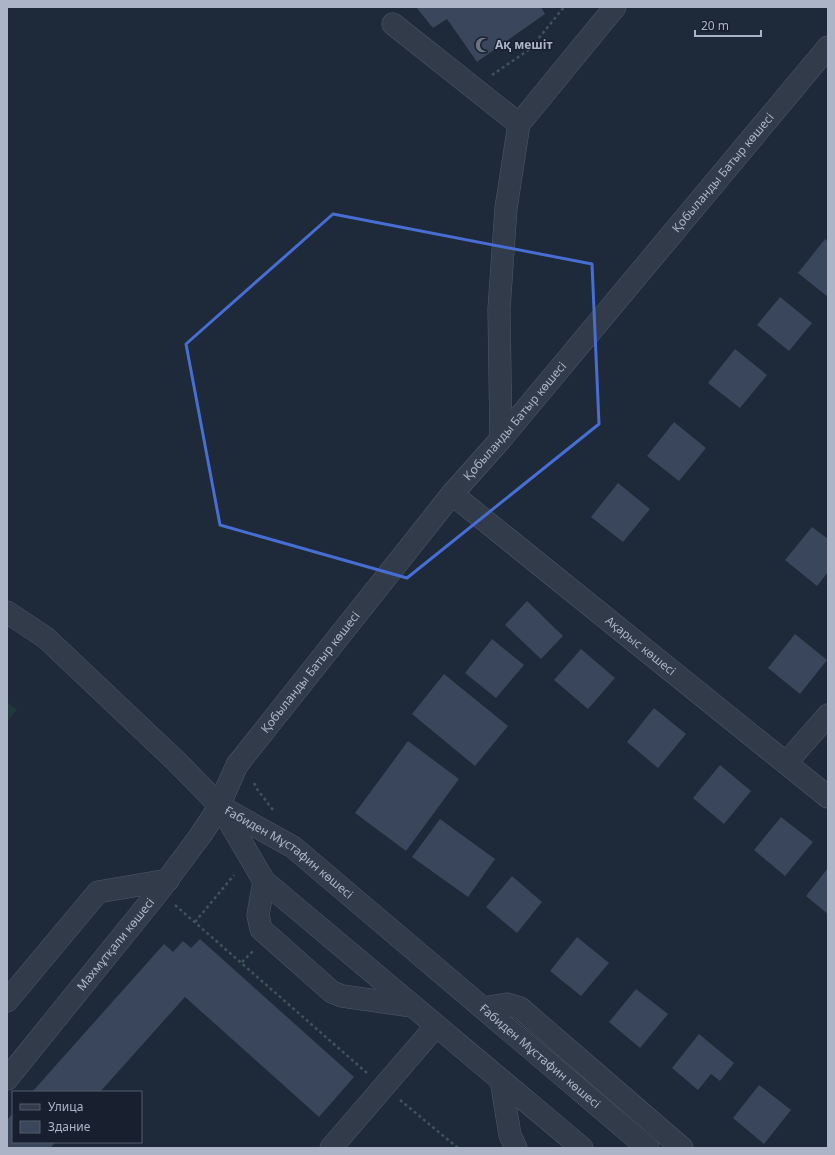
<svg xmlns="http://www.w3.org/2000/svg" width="835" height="1155" viewBox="0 0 835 1155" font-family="'Noto Sans',sans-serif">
	<rect width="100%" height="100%" fill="#1e293a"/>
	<path fill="#20373b" d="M7 702 17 710 7 722Z"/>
	<path fill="#3a465b" d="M416 7H541L545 14 477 62 447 19 433 28Z
		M825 239 828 242V297L798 273Z
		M780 297 812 323 789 351 757 325Z
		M735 349 767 375 740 408 708 383Z
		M674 422 706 448 679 481 647 456Z
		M618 483 650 509 623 542 591 517Z
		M812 527 828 539V572L817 586 785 560Z
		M527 601 563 636 541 659 505 625Z
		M795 634 827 660 800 694 768 668Z
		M492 639 524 665 496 698 465 673Z
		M581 649 615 678 588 709 554 680Z
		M444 674 508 726 475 766 412 714Z
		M654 708 686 734 658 768 627 742Z
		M408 741 459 779 406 851 355 813Z
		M720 765 751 791 724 824 693 798Z
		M781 817 813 842 785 876 754 850Z
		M440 819 495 859 468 897 412 857Z
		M828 868V914L806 896Z
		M512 876 542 902 517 933 486 907Z
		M577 937 609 963 581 996 550 971Z
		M200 939 354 1077 319 1117 185 997 100 1092H32L164 944 173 952 183 941 191 948Z
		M636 989 668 1014 640 1048 609 1022Z
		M699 1034 734 1063 720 1081 711 1074 698 1090 672 1068Z
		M759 1085 791 1110 764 1144 733 1118Z
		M13 1113V1142H56L50 1148H7V1120Z"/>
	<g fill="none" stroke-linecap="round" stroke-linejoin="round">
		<defs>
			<g id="minor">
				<path d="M393 24 519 124"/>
				<path d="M501 439 499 309 506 208 519 124 615 7"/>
				<path id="s1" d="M452 494 828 797"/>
				<path d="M7 612 46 638 176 761 220 806 264 881 582 1148"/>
				<path d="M786 763 828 715"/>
				<path id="s2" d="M221 807 293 847 648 1148"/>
				<path d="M264 881 258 915 261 929 332 992 342 996 412 1006"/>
				<path d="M7 1001 98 892 168 880"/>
				<path d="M483 1008 507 1004 520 1008 682 1148"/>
				<path id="s3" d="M7 1079 159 891 200 836 220 806 225 792 237 765 452 494 501 439 828 47"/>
				<path d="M501 1080 510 1135 516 1148"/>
				<path d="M331 1148 436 1026"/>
			</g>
		</defs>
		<use href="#minor" stroke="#505868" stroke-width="23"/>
		<path stroke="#3e5459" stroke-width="2.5" stroke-dasharray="3 3" stroke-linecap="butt" d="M492 75 530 49 564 7
			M254 783 257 789 273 810
			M175 905 367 1073
			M195 922 234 875
			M242 962 253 951
			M400 1100 458 1148"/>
		<use href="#minor" stroke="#323b4a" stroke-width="22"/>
	</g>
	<path fill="none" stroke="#486dd3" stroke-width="3" stroke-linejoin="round" d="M333 214 592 264 599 424 407 578 220 525 186 344Z"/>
	<defs>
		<symbol id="mosque-bare" viewBox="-9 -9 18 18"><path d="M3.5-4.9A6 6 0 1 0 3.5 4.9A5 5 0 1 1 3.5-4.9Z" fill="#6b7280" stroke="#18202f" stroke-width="2.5" paint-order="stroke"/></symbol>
	</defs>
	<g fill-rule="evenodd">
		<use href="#mosque-bare" x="472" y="34" width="22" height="22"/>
	</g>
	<g text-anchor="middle" stroke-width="3" stroke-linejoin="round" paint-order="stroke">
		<g font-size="12" font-weight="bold" fill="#acb5c7" stroke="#18202f" text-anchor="start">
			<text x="495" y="49">Ақ мешіт</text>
		</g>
		<g font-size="12" fill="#acb5c7" stroke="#18202f">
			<text dy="4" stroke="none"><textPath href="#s3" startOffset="1157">Қобыланды Батыр көшесі</textPath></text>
			<text dy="4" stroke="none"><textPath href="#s3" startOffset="833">Қобыланды Батыр көшесі</textPath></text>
			<text dy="4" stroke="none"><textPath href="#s1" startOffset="242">Ақарыс көшесі</textPath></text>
			<text dy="4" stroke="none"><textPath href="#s3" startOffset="509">Қобыланды Батыр көшесі</textPath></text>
			<text dy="4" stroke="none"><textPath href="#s2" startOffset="82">Ғабиден Мұстафин көшесі</textPath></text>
			<text dy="4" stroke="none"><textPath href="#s3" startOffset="173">Махмұтқали көшесі</textPath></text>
			<text dy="4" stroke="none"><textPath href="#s2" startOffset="406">Ғабиден Мұстафин көшесі</textPath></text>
		</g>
	</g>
	<rect width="835" height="1155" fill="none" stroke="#acb5c7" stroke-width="16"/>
	<rect x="12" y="1091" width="130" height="52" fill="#18202f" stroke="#535c6c"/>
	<rect x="20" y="1104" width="20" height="6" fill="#323b4a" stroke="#535c6c"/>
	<text x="48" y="1111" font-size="12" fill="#acb5c7">Улица</text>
	<rect x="20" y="1121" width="20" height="12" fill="#3a465b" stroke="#535c6c"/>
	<text x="48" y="1131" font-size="12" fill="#acb5c7">Здание</text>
	<path d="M695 30v6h66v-6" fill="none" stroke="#acb5c7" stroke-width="2"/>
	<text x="701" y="30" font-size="12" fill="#acb5c7" stroke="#18202f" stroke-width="3" paint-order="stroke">20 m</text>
</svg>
